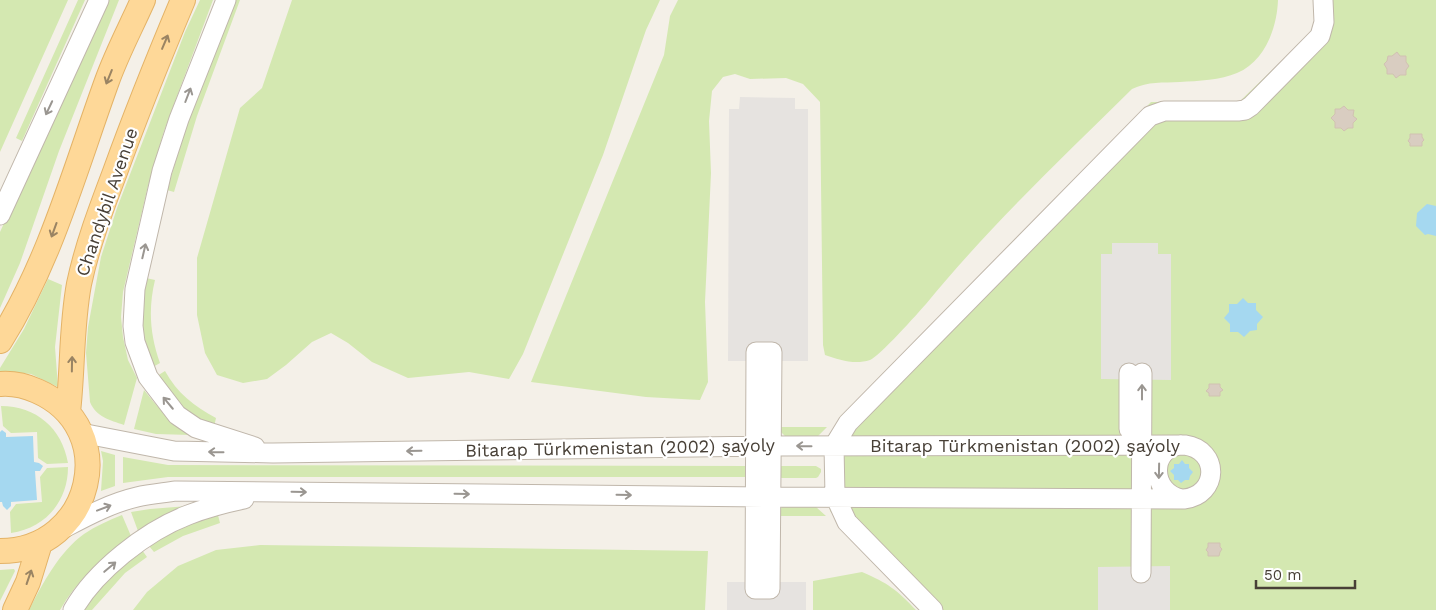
<svg xmlns="http://www.w3.org/2000/svg" width="1436" height="610" viewBox="0 0 1436 610" font-family="'Work Sans',sans-serif">
	<rect width="100%" height="100%" fill="#f4f0e8"/>
	<path fill="#d4e8b1" d="M0 0H68L0 152Z
		M78 0H85L22 141 16 138Z
		M105 0H119L59 151 20 263 0 308V232Z
		M200 0H213L164 131 148 186 123 292 121 317 123 337 128 360 137 378 124 425C110 420 96 417 90 402L86 353 88 327 101 257 117 208 185 32Z
		M233 0H240L197 116 174 192 167 190 190 114Z
		M292 0H660L646 30 603 155 523 354 509 379 469 372 408 378 372 362 348 343 331 333 312 342 286 365 267 379 243 383 217 375 205 353 197 315V258L240 108 262 88Z
		M678 0H1278C1277 28 1265 61 1237 73 1221 80 1198 81 1180 82 1162 83 1149 81 1132 89 1061 159 989 227 926 304 918 313 879 357 870 360 855 365 839 360 825 355L823 345 820 102 803 84 786 78 750 79 735 74 723 77 712 91 709 121 711 173 705 302 708 382 700 400 646 397 531 382 664 55 670 16Z
		M1314 0H1436V610H924L830 511 825 439 1151 102H1239L1315 29Z
		M146 278 155 280C148 309 150 335 160 363L153 367C141 336 140 311 146 278Z
		M48 279 62 285 55 347 58 387 31 374 0 371V368L24 329Z
		M165 371C177 393 194 406 216 418L214 427 195 417 183 408 157 376Z
		M144 390C158 408 172 423 191 435L156 434 134 429Z
		M1 406C36 406 62 428 68 463L47 464 38 458 37 432 11 433 3 426Z
		M779 427H827L818 436H785L779 430Z
		M101 451 115 455V486L101 491 103 461Z
		M123 457 168 465 748 466V477H168L123 483Z
		M782 466H816L821 469V472L818 477 816 478H782L779 477V467Z
		M68 467C68 502 45 528 11 533L10 512 16 504 42 502 40 477 47 468Z
		M188 506 138 531 131 512 150 509Z
		M782 507H816L826 516H780L778 513Z
		M122 515 131 536C103 557 77 580 60 610H29C43 583 59 552 84 534 96 526 109 520 122 515Z
		M218 515 220 523 183 536 154 552 149 546 180 528Z
		M260 545 708 551 705 610H133L147 592 178 566 216 550Z
		M142 550 147 557 125 573 92 610H83C101 586 118 569 142 550Z
		M14 569 15 571 0 601V570Z
		M862 572C888 583 897 590 916 610H813V581Z"/>
	<path fill="#e6e3e0" d="M740 97 795 98V109H808V361H728L729 109H739Z
		M1112 243H1158V254H1171V380L1101 379V254H1112Z
		M1170 566V610H1098V567Z
		M727 582H806V610H727Z"/>
	<path fill="#a5d8f0" d="M1427 204 1436 206V236L1428 234 1425 235 1416 226 1417 213Z
		M1243 298 1248 303H1256V310L1263 317 1257 324V330L1250 331 1244 337 1238 332H1230V324L1224 318 1229 312V304H1237Z
		M2 430 6 433V437L33 436 34 462 39 463 43 466 40 471H35L37 500 11 502V506L7 510 3 506 2 502H0V432Z
		M1182 460 1185 464H1189V468L1193 472 1190 476 1189 480H1185L1181 483 1178 480H1174V475L1170 471 1174 468V464H1179Z"/>
	<path fill="#d9cdc1" stroke="#d1c2b1" d="M1397 52 1400 56H1406V62L1409 66 1406 70V75H1400L1396 78 1393 74H1387V69L1384 64 1387 61 1388 56H1392Z
		M1344 106 1348 110H1354L1353 116 1357 119 1353 123V128H1348L1344 131 1341 128H1335V122L1331 118 1335 114V109H1340Z
		M1410 134H1422V137L1424 140 1422 142V146H1410V143L1408 141 1410 138Z
		M1209 384H1220V387L1223 390 1220 392V396H1209V393L1206 391 1209 388Z
		M1208 543H1220V547L1222 549 1220 552 1219 556H1208V552L1206 550 1208 547Z"/>
	<g fill="none" stroke-linecap="round" stroke-linejoin="round">
		<defs>
			<path id="minor" d="M226 0 179 119 162 171 135 289 133 326 135 342 148 377 177 415 196 428 255 447
				M0 215 99 0
				M756 352H772L770 589H755Z
				M1129 373V429
				M1181 445C1149 448 1150 493 1182 499
				M64 528C87 516 111 503 137 497 150 494 163 493 176 491L771 497 1184 499C1219 495 1220 450 1185 445L771 446 273 453 174 451 81 433
				M1141 573 1142 373
				M73 610C95 571 146 531 188 515 206 508 225 503 244 499
				M933 610 847 522 835 496 834 446 848 423 1150 116 1164 111H1238L1245 110 1251 106 1320 36 1324 22 1323 0"/>
			<path id="major" d="M0 341C50 262 75 169 107 81 117 53 131 27 143 0
				M0 384C13 383 26 386 37 391 122 428 93 551 0 551
				M68 412C73 369 71 327 79 284 87 246 101 209 115 172 136 114 159 57 183 0
				M15 610 28 582 40 543"/>
		</defs>
		<use href="#minor" stroke="#c0b7ab" stroke-width="21"/>
		<use href="#major" stroke="#e4b367" stroke-width="26"/>
		<use href="#minor" stroke="#fff" stroke-width="19"/>
		<use href="#major" stroke="#fed898" stroke-width="24"/>
	</g>
	<defs><path id="oneway-shaft" d="M-6 0H5M1.5-3L5.5 0L1.5 3" fill="none" stroke-width="1.6" stroke-linecap="round" stroke-linejoin="round" transform="scale(1.25)"/></defs>
	<g stroke="#9a8463">
		<use href="#oneway-shaft" transform="translate(165 42) rotate(-67)"/>
		<use href="#oneway-shaft" transform="translate(109 77) rotate(112)"/>
		<use href="#oneway-shaft" transform="translate(54 230) rotate(110)"/>
		<use href="#oneway-shaft" transform="translate(72 364) rotate(-89)"/>
		<use href="#oneway-shaft" transform="translate(29 577) rotate(-71)"/>
	</g>
	<g stroke="#9a9691">
		<use href="#oneway-shaft" transform="translate(188 95) rotate(-69)"/>
		<use href="#oneway-shaft" transform="translate(49 108) rotate(115)"/>
		<use href="#oneway-shaft" transform="translate(144 251) rotate(-77)"/>
		<use href="#oneway-shaft" transform="translate(1142 392) rotate(-90)"/>
		<use href="#oneway-shaft" transform="translate(168 403) rotate(-130)"/>
		<use href="#oneway-shaft" transform="translate(804 446) rotate(-179)"/>
		<use href="#oneway-shaft" transform="translate(414 451) rotate(179)"/>
		<use href="#oneway-shaft" transform="translate(216 452) rotate(-179)"/>
		<use href="#oneway-shaft" transform="translate(1159 471) rotate(91)"/>
		<use href="#oneway-shaft" transform="translate(299 492) rotate(1)"/>
		<use href="#oneway-shaft" transform="translate(462 494) rotate(1)"/>
		<use href="#oneway-shaft" transform="translate(624 495) rotate(1)"/>
		<use href="#oneway-shaft" transform="translate(104 508) rotate(-21)"/>
		<use href="#oneway-shaft" transform="translate(110 567) rotate(-40)"/>
	</g>
	<g text-anchor="middle" stroke-width="4.5" stroke-linejoin="round" paint-order="stroke">
		<g font-size="18" fill="#484037" stroke="#fff">
			<text transform="translate(107 202) rotate(-71)" y="6">Chandybil Avenue</text>
			<text x="1025" y="452">Bitarap Türkmenistan (2002) şaýoly</text>
			<text transform="translate(620 448) rotate(-1)" y="6">Bitarap Türkmenistan (2002) şaýoly</text>
		</g>
	</g>
	<path d="M1256 580v8h99v-8" fill="none" stroke="#484037" stroke-width="2.5"/>
	<text x="1264" y="580" font-size="15" fill="#484037" stroke="#ffffff" stroke-width="4" paint-order="stroke">50 m</text>
</svg>
